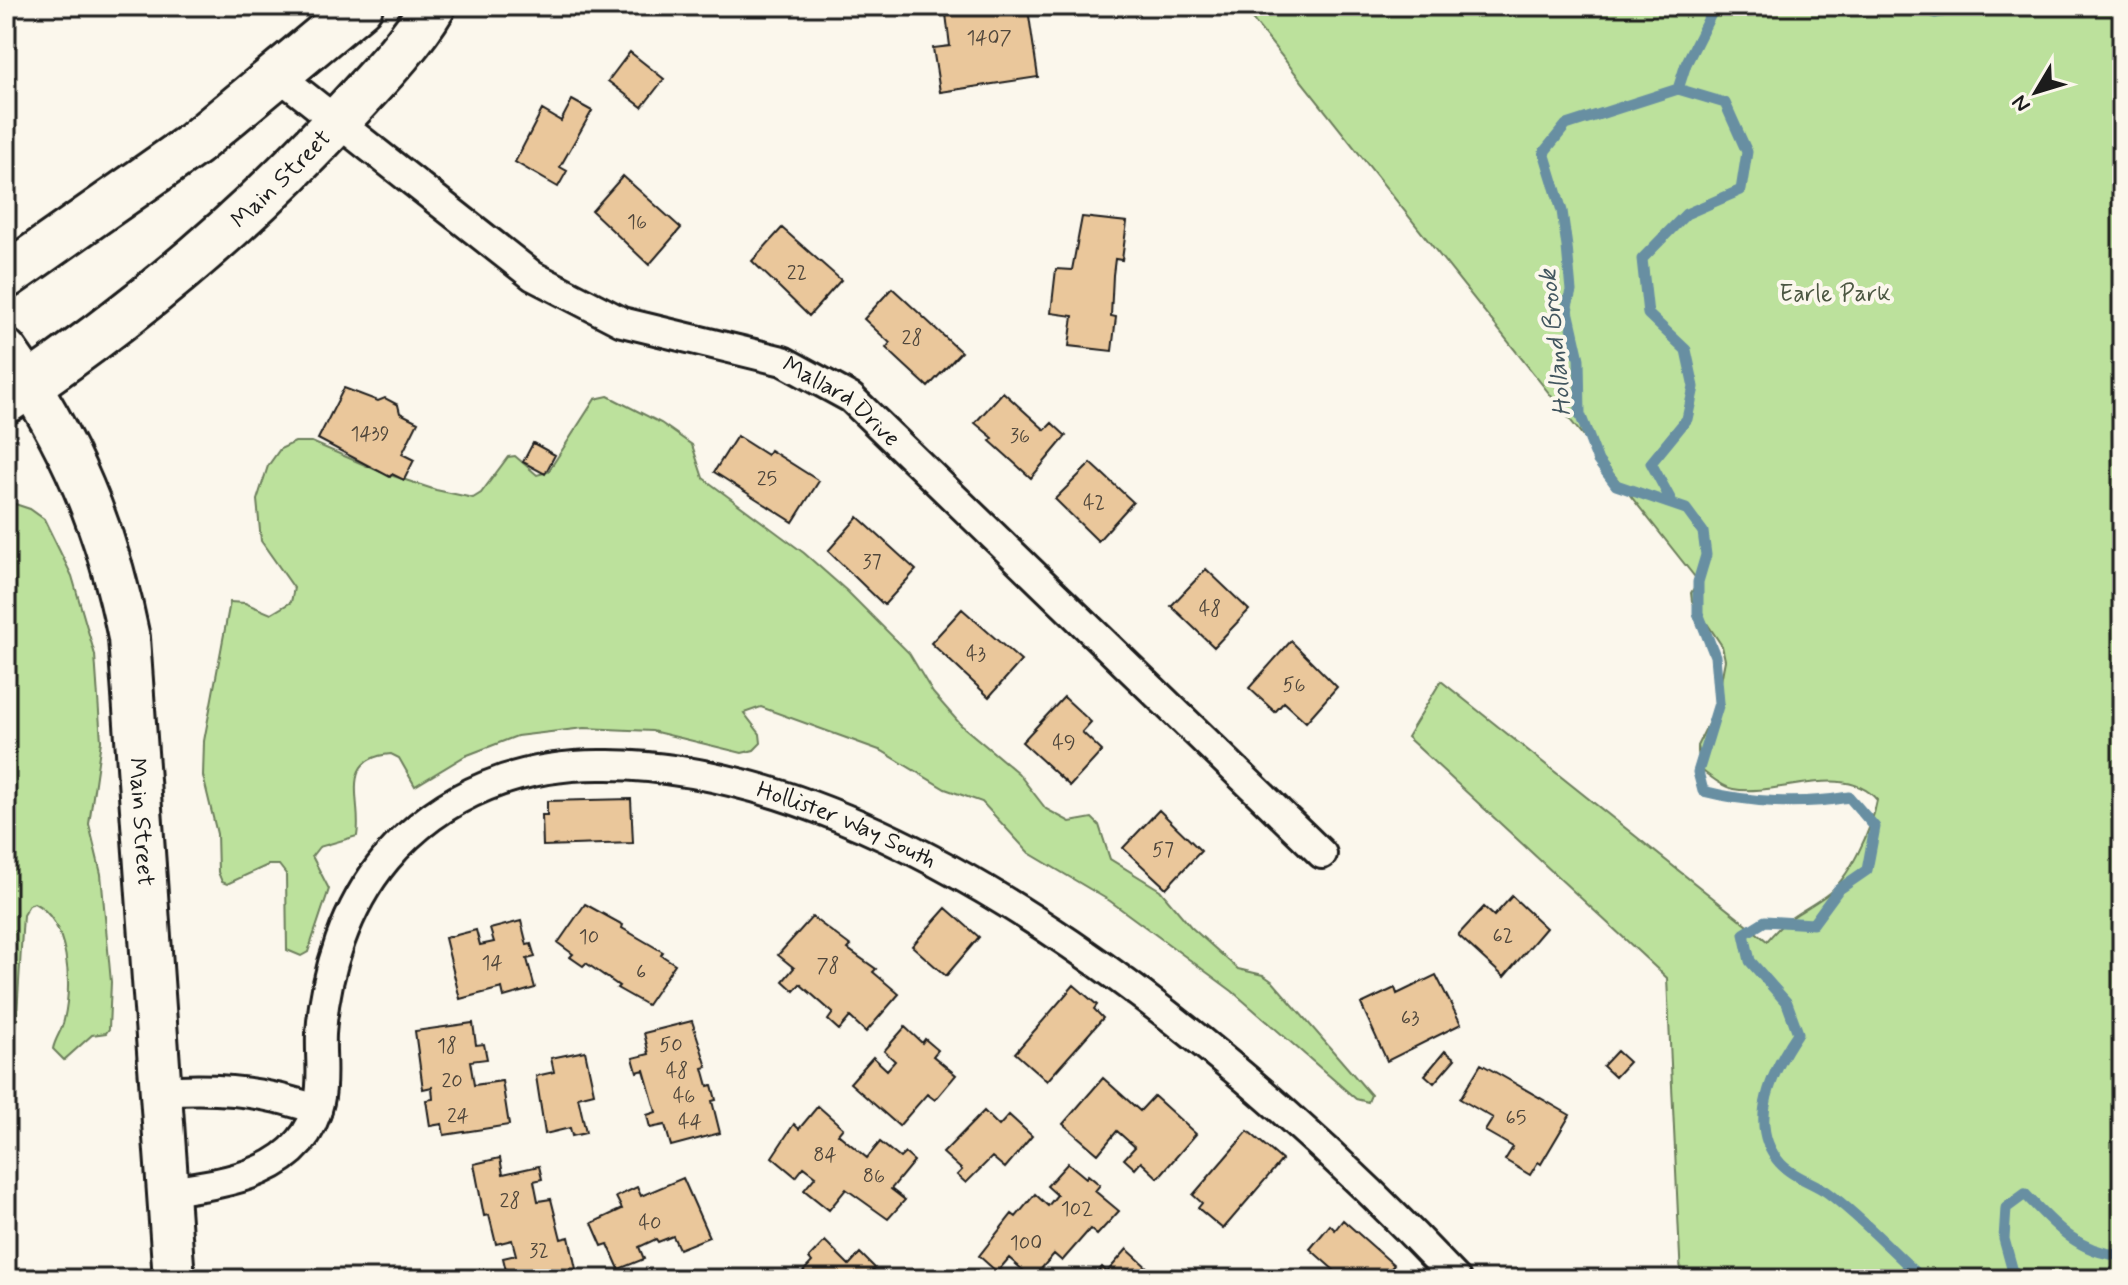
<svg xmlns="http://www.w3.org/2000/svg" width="2128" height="1285" viewBox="0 0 2128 1285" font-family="Mynerve,sans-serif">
	<rect width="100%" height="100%" fill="#fbf7ec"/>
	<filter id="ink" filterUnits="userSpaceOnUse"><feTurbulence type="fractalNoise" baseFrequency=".0125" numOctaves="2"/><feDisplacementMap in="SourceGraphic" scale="16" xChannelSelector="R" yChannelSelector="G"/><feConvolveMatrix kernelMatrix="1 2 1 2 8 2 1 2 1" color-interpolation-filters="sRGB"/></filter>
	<g filter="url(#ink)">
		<path fill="#bce19c" stroke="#6c7e5c" stroke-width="2" d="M1242 6H2122V1279H1681L1667 978 1407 737 1441 681 1767 941C1790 914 1798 915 1825 896 1850 879 1872 828 1877 800 1845 761 1777 797 1733 789 1722 787 1710 776 1701 770L1697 746 1716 708 1725 660 1722 646 1692 601 1691 593 1698 581Z
			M608 396 661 423 692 445 703 478 804 553 847 591 909 653 933 693 961 725 1018 773 1046 809 1070 822 1092 818 1099 825 1110 859 1160 890 1191 927 1238 969 1263 975 1273 982 1371 1095 1368 1102 1356 1099 1232 991 1110 901 1029 853 982 802 945 789 882 751 761 707 744 713 760 734 761 743 754 750 742 753 652 731 584 728 517 736 465 756 415 786 399 758 391 754C337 758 363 803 357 836L319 847 312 856 329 889 308 952 301 956 287 950 286 874 279 865H268L227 884 222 882 218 872 217 834 203 776 204 741 230 602 245 603 271 614 291 602 294 588 261 541 257 500 268 466 280 449 295 442H312L381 472 436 490 473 498 481 493 508 457 515 456 537 475 548 472 595 399Z
			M6 501 30 509 44 519 72 576 95 655 101 741 89 824 101 874 111 982 109 1029 106 1033 92 1035 64 1060 53 1049C55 1038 62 1031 64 1020 72 985 70 921 34 903L29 905 23 915 15 1049 6 1074Z"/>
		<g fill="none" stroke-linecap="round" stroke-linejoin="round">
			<path stroke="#678fa2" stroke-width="11" d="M1715 6 1686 64 1678 89 1566 125 1544 152 1562 211 1567 247 1571 291 1567 306 1579 359 1580 414 1598 461 1616 485 1686 509 1703 532 1706 555 1698 582V613L1715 656 1719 703 1698 772 1703 791C1749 803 1802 805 1849 797L1875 827 1867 870 1838 890 1813 924 1765 921 1744 934 1750 961 1787 1003 1798 1033C1774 1068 1745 1124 1780 1163 1791 1176 1813 1182 1827 1192 1861 1217 1892 1251 1923 1279
				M1931 6 1935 13 1979 6
				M1672 502 1651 463 1687 419 1694 387 1686 350 1648 314 1642 259 1686 214 1741 190 1747 152 1725 103 1678 89
				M2015 1279 2004 1239 2006 1208 2025 1194C2052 1222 2077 1252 2118 1255L2122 1261"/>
		</g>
		<path fill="#eac79b" stroke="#1c1c1c" stroke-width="2" d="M945 6H1048L1028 9 1038 77 940 92 933 48 950 46Z
			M630 52 664 79 642 107 608 81Z
			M572 100 592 111 560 167 567 171 558 187 515 162 542 110 561 121Z
			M623 176 681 228 649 265 592 211Z
			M1082 217 1127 222 1122 260 1115 259 1113 275 1111 316 1116 317 1112 351 1069 346 1073 316 1051 313 1056 269 1072 270Z
			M782 228 841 280 809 316 752 261Z
			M892 288 961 352 928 387 886 348 890 343 864 319Z
			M344 388 378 401 385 398 398 405 400 413 418 422 402 454 414 460 404 480 392 474 390 477 318 439Z
			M1003 392 1045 430 1052 423 1066 436 1031 478 990 441 993 438 975 423Z
			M737 436 767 455 770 450 819 481 793 522 714 472Z
			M533 443 555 455 545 474 523 462Z
			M1091 463 1133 502 1098 541 1055 499Z
			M858 517 916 570 884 605 828 551Z
			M1206 569 1249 610 1214 647 1171 606Z
			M962 609 1021 661 989 697 931 643Z
			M1291 641 1337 687 1306 722 1284 702 1275 712 1249 688Z
			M1064 697 1091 722 1082 732 1102 751 1070 786 1022 742Z
			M631 799 633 843 543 846 542 815H547V801Z
			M1159 810 1201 851 1166 888 1123 848Z
			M1512 896 1546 928 1504 977 1458 935 1484 907 1494 916Z
			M585 904 623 925 622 928 663 952 661 955 675 964 647 1005 617 988 619 986 586 963 583 966 570 957 573 954 558 943Z
			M946 908 979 937 946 976 912 946Z
			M812 917 851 946 848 949 876 969 873 972 899 994 866 1032 850 1017 839 1030 828 1020 833 1013 800 984 794 991 783 981 794 968 778 955Z
			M521 921 527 945 531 944 535 957 527 959 535 988 504 997 502 988 460 999 445 938 476 930 480 945 494 942 490 929Z
			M1436 975 1461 1024 1387 1061 1361 1004 1395 988 1397 994Z
			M1074 985 1097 1005 1094 1009 1103 1018 1047 1081 1015 1053Z
			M692 1021 707 1067 703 1068 708 1086 712 1085 716 1100 712 1101 720 1133 671 1146 665 1125 650 1128 647 1115 656 1112 644 1070 637 1072 633 1058 649 1054 644 1033Z
			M473 1023 476 1045 484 1044 487 1059 470 1061 474 1085 502 1081 509 1125 444 1135 442 1124 430 1126 426 1100 433 1099 432 1087 423 1089 415 1031Z
			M905 1027 922 1043 925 1039 938 1050 933 1056 956 1075 935 1100 927 1094 899 1126 850 1083 873 1057 887 1070 895 1061 884 1051Z
			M585 1051 594 1093 578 1097 586 1133 572 1136 570 1128 545 1134 536 1076 554 1072 551 1058Z
			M1445 1051 1455 1059 1434 1083 1425 1075Z
			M1617 1051 1629 1062 1615 1077 1603 1066Z
			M1481 1064 1570 1115 1541 1164 1538 1162 1530 1175 1505 1160 1513 1147 1485 1131 1493 1118 1460 1099Z
			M1103 1078 1140 1111 1154 1096 1196 1134 1158 1178 1141 1162 1135 1169 1124 1159 1135 1147 1117 1131 1098 1154 1063 1124Z
			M818 1106 843 1128 838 1134 867 1158 880 1142 900 1158 905 1153 914 1161 891 1189 905 1200 888 1219 846 1189 829 1210 804 1190 816 1176 804 1167 796 1177 772 1157 794 1124 799 1129Z
			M984 1111 999 1126 1009 1115 1032 1136 1005 1168 992 1157 966 1183 957 1175 962 1170 943 1153Z
			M1248 1131 1282 1160 1223 1229 1198 1208 1202 1203 1193 1195Z
			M500 1158 503 1174 539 1166 542 1179 534 1181 538 1201 551 1199 561 1239 569 1237 576 1269 549 1275V1279H508L503 1258 516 1255 512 1240 496 1244 489 1215 484 1216 474 1164Z
			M1068 1163 1086 1178 1088 1175 1100 1185 1095 1191 1119 1211 1097 1235 1090 1229 1062 1261 1054 1254 1041 1269 1046 1274 1042 1279H1033L1009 1258 997 1272 979 1256 1012 1214 1016 1217 1035 1194 1048 1206 1057 1195 1047 1186Z
			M683 1178 709 1237 679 1249 673 1236 658 1242 656 1239 639 1247 644 1259 619 1269 608 1244 602 1246 592 1223 622 1209 616 1197 637 1187 641 1196Z
			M1343 1220 1394 1265 1385 1275 1389 1279H1344L1310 1249 1330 1225 1335 1230Z
			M825 1241 849 1265 860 1253 875 1268 869 1274 874 1279H796L812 1262 809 1258Z
			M1127 1249 1151 1271 1148 1279 1093 1278 1102 1267 1107 1272Z"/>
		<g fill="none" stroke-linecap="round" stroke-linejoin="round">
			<defs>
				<g id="street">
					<path id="s1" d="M278 75 533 276 622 322 783 361 851 398 1322 854"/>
					<path d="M161 1091C212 1087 268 1091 317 1110"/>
					<path id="s2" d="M168 1191C227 1183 304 1173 319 1102 324 1080 320 1056 321 1034 325 972 346 907 386 859 443 792 522 763 608 765 910 768 1258 1069 1456 1279"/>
				</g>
				<g id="secondary">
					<path id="s3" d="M6 350C69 438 108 531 129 638L174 1279"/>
				</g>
				<g id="primary">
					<path d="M6 276 194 144 360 6"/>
					<path id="s4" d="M6 401C130 318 243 224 344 114 374 81 410 45 433 6"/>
				</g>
			</defs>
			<use href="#street" stroke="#1c1c1c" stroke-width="34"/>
			<use href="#secondary" stroke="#1c1c1c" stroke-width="46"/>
			<use href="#primary" stroke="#1c1c1c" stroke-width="50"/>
			<use href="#street" stroke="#fbf7ec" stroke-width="28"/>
			<use href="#secondary" stroke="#fbf7ec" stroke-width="40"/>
			<use href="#primary" stroke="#fbf7ec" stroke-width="44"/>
		</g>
	</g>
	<g text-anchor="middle" stroke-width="8" stroke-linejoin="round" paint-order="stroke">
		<g font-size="20" fill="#50473c">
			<text x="989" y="44">1407</text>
			<text x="637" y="228">16</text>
			<text x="797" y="279">22</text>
			<text x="912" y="344">28</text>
			<text x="370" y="440">1439</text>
			<text x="1020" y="442">36</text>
			<text x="767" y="485">25</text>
			<text x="1094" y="509">42</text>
			<text x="872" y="568">37</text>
			<text x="1210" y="615">48</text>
			<text x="976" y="660">43</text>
			<text x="1294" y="691">56</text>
			<text x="1064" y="749">49</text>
			<text x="1163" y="856">57</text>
			<text x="1503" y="942">62</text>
			<text x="589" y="943">10</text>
			<text x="492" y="969">14</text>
			<text x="828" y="972">78</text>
			<text x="641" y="978">6</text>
			<text x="1410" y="1024">63</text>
			<text x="671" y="1051">50</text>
			<text x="447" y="1052">18</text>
			<text x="677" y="1077">48</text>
			<text x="452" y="1087">20</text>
			<text x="684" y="1102">46</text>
			<text x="458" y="1122">24</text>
			<text x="1516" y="1124">65</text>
			<text x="690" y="1128">44</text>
			<text x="825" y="1161">84</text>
			<text x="874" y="1182">86</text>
			<text x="510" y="1207">28</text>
			<text x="1077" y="1215">102</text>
			<text x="650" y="1229">40</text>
			<text x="1026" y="1249">100</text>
			<text x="539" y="1257">32</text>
		</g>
		<g font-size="24" fill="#1c1c1c" stroke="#fbf7ec">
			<text dy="8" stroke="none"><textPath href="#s4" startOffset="354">Main Street</textPath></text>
			<text dy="8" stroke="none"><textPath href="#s1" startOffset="662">Mallard Drive</textPath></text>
			<text dy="8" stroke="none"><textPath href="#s3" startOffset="500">Main Street</textPath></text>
			<text dy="8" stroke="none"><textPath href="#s2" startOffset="944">Hollister Way South</textPath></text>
		</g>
		<g font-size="24" fill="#4c5742" stroke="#fbf7ec">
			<text x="1835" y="301">Earle Park</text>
		</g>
		<g font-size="26" font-style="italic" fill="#42565f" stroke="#fbf7ec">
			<text transform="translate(1554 343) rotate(-96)" y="9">Holland Brook</text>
		</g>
	</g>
	<rect width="2128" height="1285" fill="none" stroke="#fbf7ec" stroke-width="32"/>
	<rect x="16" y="16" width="2096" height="1253" fill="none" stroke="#1c1c1c" stroke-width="3" filter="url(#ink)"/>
	<g transform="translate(2036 92) rotate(232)" stroke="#fbf7ec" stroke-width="6" paint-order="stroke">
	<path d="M0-6L14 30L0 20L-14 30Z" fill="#1c1c1c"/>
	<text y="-12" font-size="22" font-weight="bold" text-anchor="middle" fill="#1c1c1c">N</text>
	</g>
</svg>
